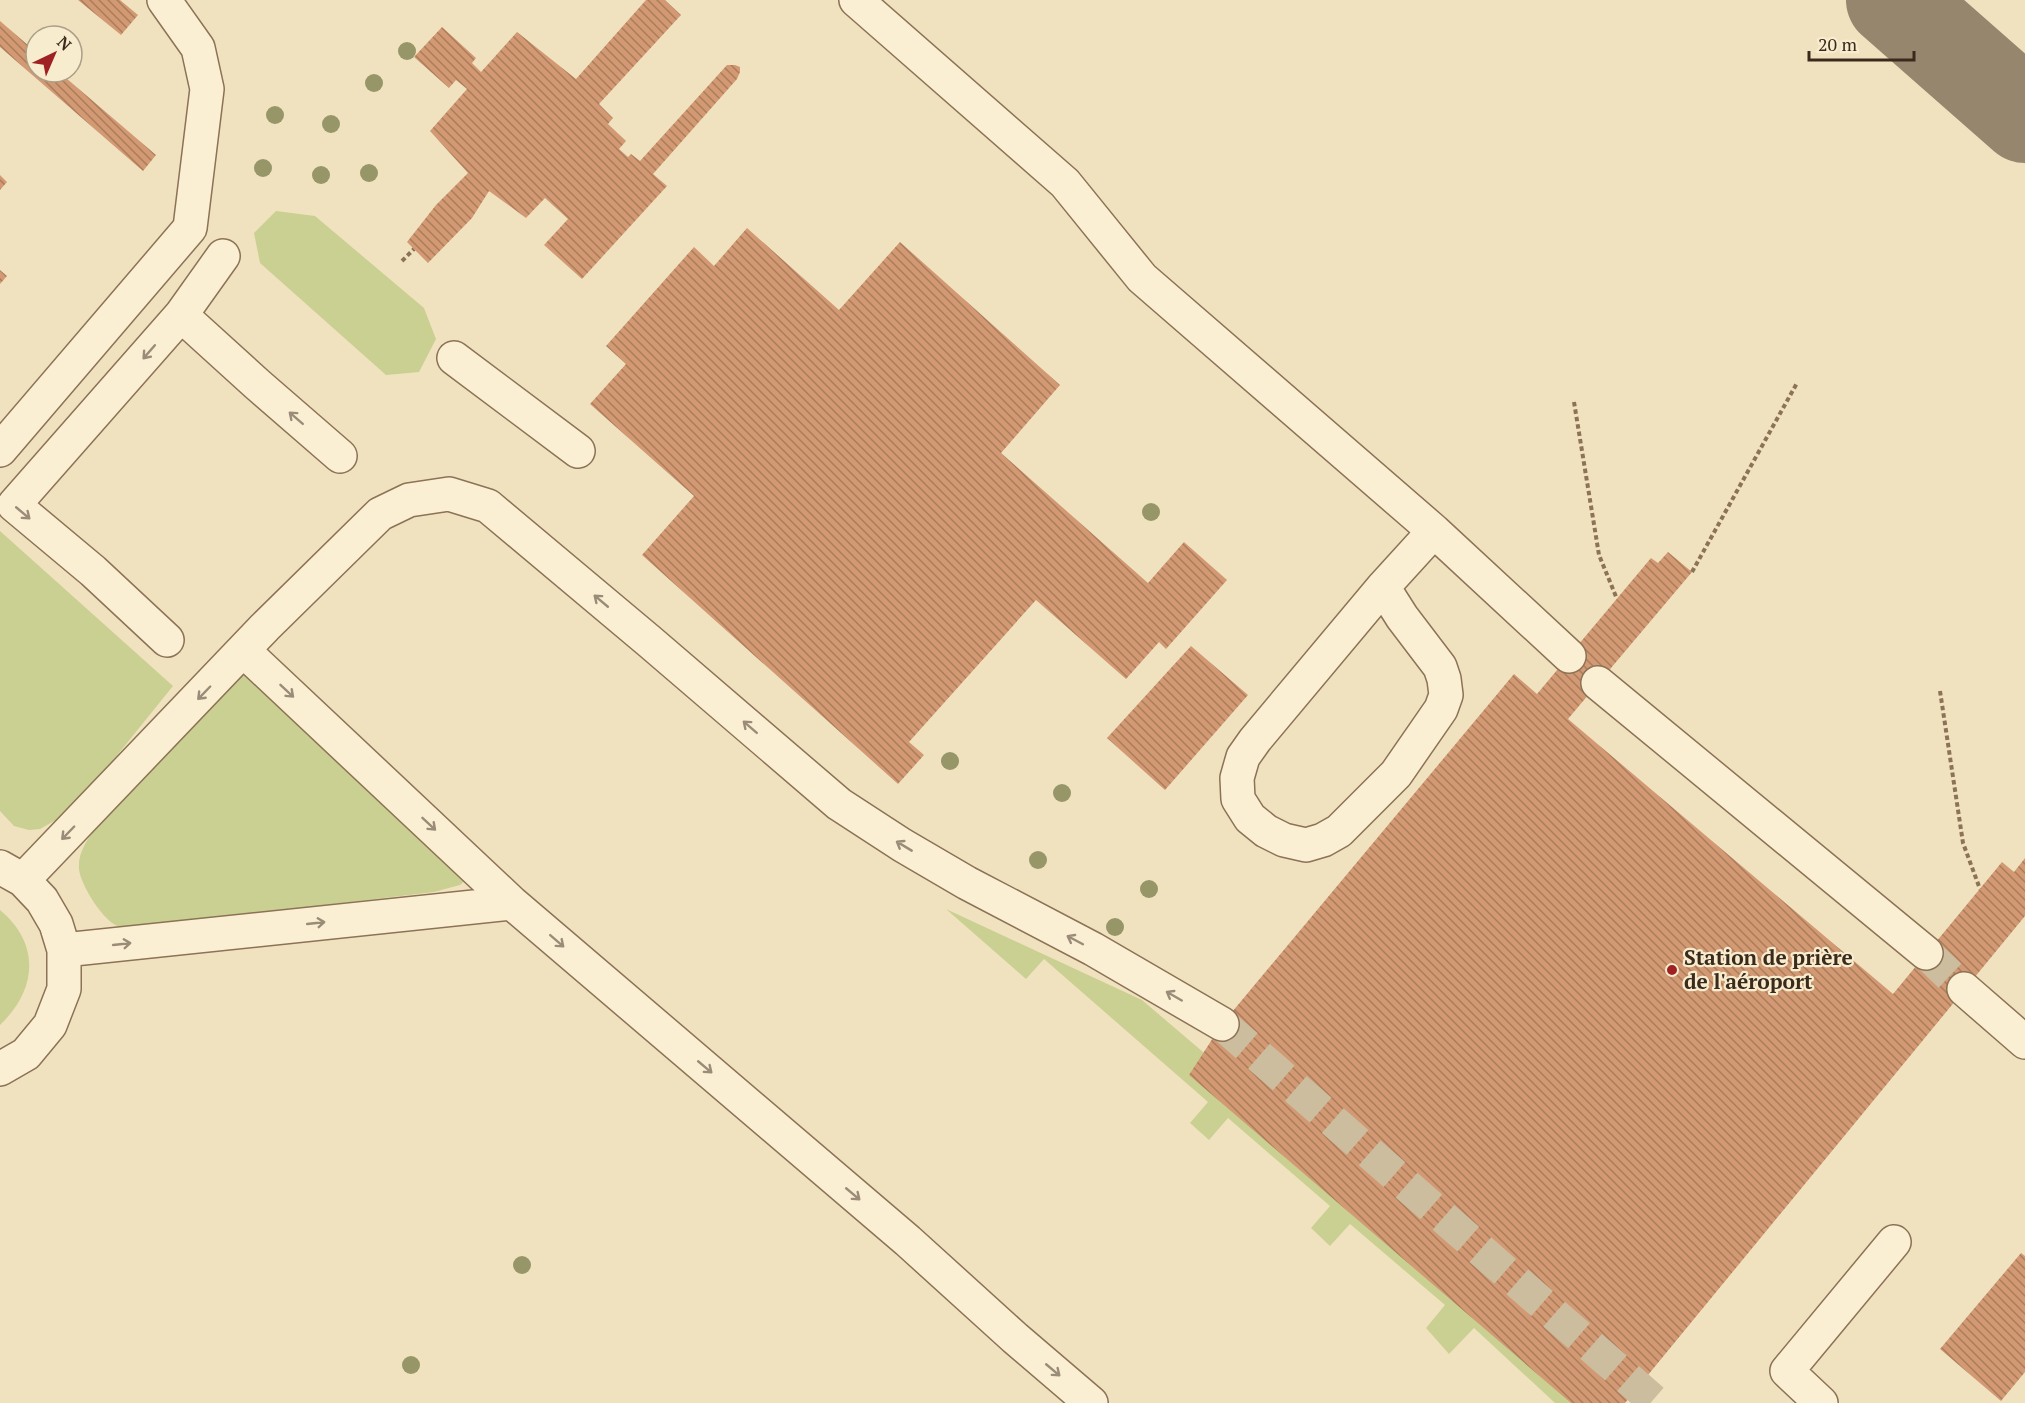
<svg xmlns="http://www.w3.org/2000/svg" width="2025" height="1403" viewBox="0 0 2025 1403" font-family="'PT Serif',serif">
	<defs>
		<pattern id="building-back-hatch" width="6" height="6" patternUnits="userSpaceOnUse" patternTransform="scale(1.5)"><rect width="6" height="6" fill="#d29972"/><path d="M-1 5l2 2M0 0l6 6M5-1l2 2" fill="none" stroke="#ab7d5d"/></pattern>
	</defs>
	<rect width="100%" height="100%" fill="#f1e2bf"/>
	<path fill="#cad092" d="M276 211 315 216 424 308 436 339 419 372 386 375 260 263 254 233Z
		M0 531 173 686 77 805 56 820 40 829 29 830 14 826 0 811Z
		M247 672 467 879 460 885 434 892 140 927C134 927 126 928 121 927 105 925 80 884 79 869 78 853 86 842 94 830L236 674Z
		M946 909 1142 1000 1615 1403H1555L1474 1328 1449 1354 1426 1328 1445 1305 1350 1224 1330 1246 1311 1228 1330 1206 1228 1118 1209 1140 1190 1123 1208 1102 1044 959 1026 979Z
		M0 910C41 944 37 990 0 1025Z"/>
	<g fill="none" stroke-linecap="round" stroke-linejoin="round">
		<path stroke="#96866e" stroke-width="94" d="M1893 0 2025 116"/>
	</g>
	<path fill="url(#building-back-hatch)" d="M78 0H120L138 15 121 35Z
		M646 0H665L681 15 599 104 613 118 608 124 626 141 619 149 628 157 631 154 640 161 727 65H735L740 67V72L737 79 653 174 667 186 582 279 544 245 568 219 545 198 526 218 489 191 472 218 428 263 407 242 436 205 468 173 430 131 467 89 456 80 449 88 414 57 442 27 476 58 472 63 481 72 517 32 576 79Z
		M0 21 36 52V72H59L156 155 143 171 0 47Z
		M0 175 7 182 0 190Z
		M747 228 839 310 900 242 1060 385 1001 453 1148 583 1184 542 1227 580 1166 649 1159 642 1126 679 1036 600 909 742 924 755 898 784 642 555 694 496 590 404 626 364 606 346 694 247 714 266Z
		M0 270 7 276 0 284Z
		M1668 552 1692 572 1568 719 1893 994 2002 862 2014 872 2025 858V916L1625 1403H1571L1189 1075 1222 1024 1514 674 1537 694 1651 558 1658 563Z
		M1191 646 1248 695 1165 790 1107 738Z
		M2021 1253 2025 1256V1372L2001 1401 1940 1349Z"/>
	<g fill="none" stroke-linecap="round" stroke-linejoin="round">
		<path stroke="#ccbd9e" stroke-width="33" stroke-dasharray="33 16" stroke-linecap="butt" d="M1926 953 1964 989
			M1222 1024 1656 1403"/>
		<defs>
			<path id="minor" d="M856 0 1065 183 1142 278 1434 531 1569 656
				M181 315 257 384 340 456
				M454 358 578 451
				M0 450 190 228 207 89 198 48 164 0
				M1383 587 1402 617 1440 667 1444 679 1446 695 1441 709 1396 774 1339 831 1323 840 1306 845 1284 840 1266 831 1250 818 1238 799 1237 778 1243 757 1255 740 1383 587 1434 531
				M167 640 93 571 14 505 181 315 223 256
				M244 651 512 903 908 1241 1015 1338 1091 1403
				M1598 683 1926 953
				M0 867 23 880 42 900 56 924 64 950V989L50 1025 26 1054 0 1069
				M23 880 265 627 380 514 409 500 449 494 488 506 649 641 839 804 902 845 967 883 1093 949 1222 1024
				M64 950 512 903
				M1964 989 2025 1042
				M1821 1403 1787 1371 1894 1242"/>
		</defs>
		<use href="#minor" stroke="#8c7256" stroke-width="36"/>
		<path stroke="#8c7256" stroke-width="4" stroke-dasharray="4.5 3" stroke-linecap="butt" d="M402 261 414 249
			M1574 402 1599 555 1617 599
			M1692 572 1797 383
			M1940 691 1963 843 1980 889"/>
		<use href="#minor" stroke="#fbefd3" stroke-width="33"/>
	</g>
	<g fill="#969668">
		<circle cx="407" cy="51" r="9"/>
		<circle cx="374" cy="83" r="9"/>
		<circle cx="275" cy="115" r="9"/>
		<circle cx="331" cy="124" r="9"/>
		<circle cx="263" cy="168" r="9"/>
		<circle cx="369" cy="173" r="9"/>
		<circle cx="321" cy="175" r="9"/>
		<circle cx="1151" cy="512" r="9"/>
		<circle cx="950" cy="761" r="9"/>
		<circle cx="1062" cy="793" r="9"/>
		<circle cx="1038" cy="860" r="9"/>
		<circle cx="1149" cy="889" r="9"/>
		<circle cx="1115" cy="927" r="9"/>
		<circle cx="522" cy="1265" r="9"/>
		<circle cx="411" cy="1365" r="9"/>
	</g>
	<defs><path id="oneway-shaft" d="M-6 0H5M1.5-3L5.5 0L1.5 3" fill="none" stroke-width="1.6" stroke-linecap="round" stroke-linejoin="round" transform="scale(1.5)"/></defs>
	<g stroke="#9a8c78">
		<use href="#oneway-shaft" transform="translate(149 352) rotate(131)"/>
		<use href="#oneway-shaft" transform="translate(296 418) rotate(-139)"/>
		<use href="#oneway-shaft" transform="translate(23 513) rotate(40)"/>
		<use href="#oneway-shaft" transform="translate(601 601) rotate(-140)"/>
		<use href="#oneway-shaft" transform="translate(287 691) rotate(43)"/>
		<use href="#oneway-shaft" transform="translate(204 693) rotate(134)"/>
		<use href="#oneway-shaft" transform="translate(750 727) rotate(-139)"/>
		<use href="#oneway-shaft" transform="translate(429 824) rotate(43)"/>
		<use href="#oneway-shaft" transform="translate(68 833) rotate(134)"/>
		<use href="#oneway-shaft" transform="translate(904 846) rotate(-149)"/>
		<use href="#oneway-shaft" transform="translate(316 923) rotate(-6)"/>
		<use href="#oneway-shaft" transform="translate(1075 940) rotate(-152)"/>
		<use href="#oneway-shaft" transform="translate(557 941) rotate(41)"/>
		<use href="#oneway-shaft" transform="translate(122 944) rotate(-6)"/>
		<use href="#oneway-shaft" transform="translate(1174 996) rotate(-150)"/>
		<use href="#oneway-shaft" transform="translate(705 1067) rotate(40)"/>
		<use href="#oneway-shaft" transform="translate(853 1194) rotate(40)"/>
		<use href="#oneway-shaft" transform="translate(1053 1370) rotate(40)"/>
	</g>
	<circle fill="#9f2124" stroke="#f8eccf" stroke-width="2" cx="1672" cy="970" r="6"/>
	<g text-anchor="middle" stroke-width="4.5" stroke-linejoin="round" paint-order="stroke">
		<g font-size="21" font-weight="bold" fill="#3a2a1c" stroke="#f8eccf" text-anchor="start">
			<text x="1684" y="965">Station de prière<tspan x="1684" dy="24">de l'aéroport</tspan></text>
		</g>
	</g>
	<g transform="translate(54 54) rotate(44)"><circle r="28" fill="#f8eccf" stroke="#ac9e87" stroke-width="1.5"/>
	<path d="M0-4.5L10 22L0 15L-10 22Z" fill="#9f2124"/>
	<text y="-9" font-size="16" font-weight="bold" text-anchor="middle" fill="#3a2a1c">N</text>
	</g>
	<path d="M1809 51v9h105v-9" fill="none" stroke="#3a2a1c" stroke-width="3"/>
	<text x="1818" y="51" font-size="18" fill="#3a2a1c" stroke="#f8eccf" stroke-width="4.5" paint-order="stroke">20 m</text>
</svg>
